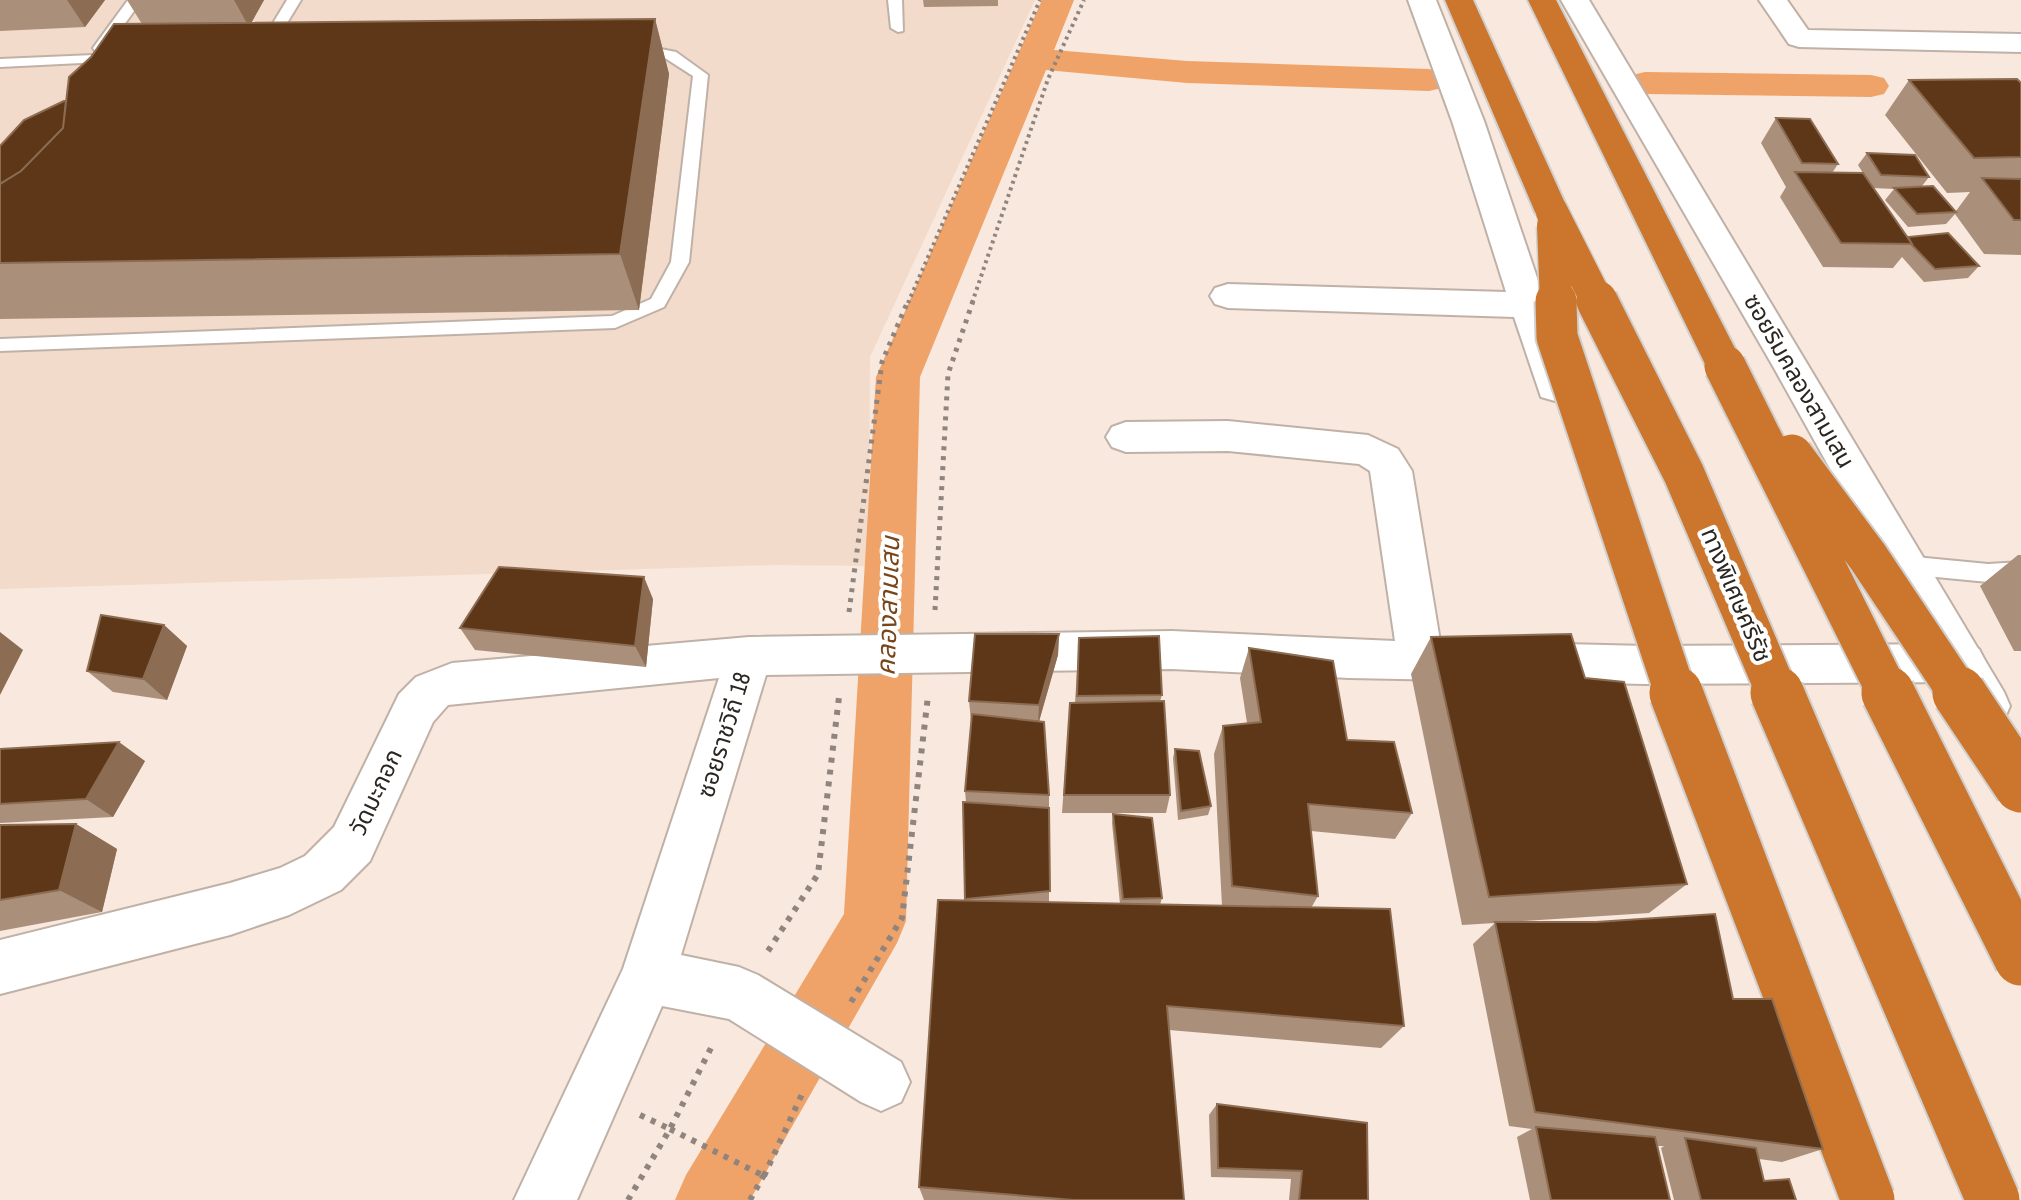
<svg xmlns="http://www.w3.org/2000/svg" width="2021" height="1200" viewBox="0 0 2021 1200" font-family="'Archivo Narrow','Noto Sans Thai',sans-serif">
	<rect width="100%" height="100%" fill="#f8e8dd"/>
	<path fill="#f2dbcb" d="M0 0H1035L870 357 869 566 776 565 0 589Z"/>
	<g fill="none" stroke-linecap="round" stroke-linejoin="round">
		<path fill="#f0a368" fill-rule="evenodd" d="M1042 0H1074L1054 50 1187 61 1429 69 1442 72 1447 80 1442 88 1429 91 1187 83 1046 70 920 377 906 921 897 943 750 1200H675L686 1175 844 914 876 377Z
			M1645 72 1871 75 1884 78 1889 86 1884 94 1871 97 1645 94 1632 91 1627 83 1632 75Z"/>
		<defs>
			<path id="lane" d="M128 0H142L105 51H95L93 48Z
				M287 0H301L270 51H260L258 48Z
				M888 0H902L903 31 898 32 891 28Z
				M635 44 676 52 708 75 689 262 664 307 615 328 0 351V339L612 316 651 299 671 262 693 76 665 58 630 51 628 48Z
				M117 54 124 58 122 61 0 67V59Z
				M1905 556 1988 564 2021 562V580L1988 582 1905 574 1897 571 1894 565 1897 559Z"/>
			<path id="street" d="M1408 0H1436L1484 121 1574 387 1569 397 1555 401 1541 397 1514 317 1228 308 1215 304 1210 296 1215 288 1228 284 1506 292 1452 121Z
				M1759 0H1787L1808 30 2021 34V52L1799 47 1789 44Z
				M1228 421 1368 435 1398 449 1412 471 1440 641 1646 646 1963 644 1979 649 1986 663 1979 677 1963 682 1646 684 1349 678 1172 669 766 675 681 955 739 967 758 975 901 1062 910 1082 901 1102 881 1111 861 1102 729 1019 662 1006 577 1200H514L623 969 719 678 448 705 433 722 370 861 341 890 289 915 230 935 0 994V940L230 883 280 868 305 856 334 827 399 694 416 677 452 663 749 637 1172 631 1395 641 1370 471 1359 464 1228 451 1126 452 1112 447 1106 437 1112 427 1126 422Z"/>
			<path id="secondary" d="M1561 0H1589L2004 692 2010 706 2004 720 1987 726 1970 720 1774 368Z"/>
			<path id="highway" d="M1445 0H1473L1569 212 1564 219 1552 222 1540 219 1535 212Z
				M1528 0H1556L1744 366 1738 375 1725 379 1712 375 1706 366Z"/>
		</defs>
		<use href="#lane" stroke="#c0b1a7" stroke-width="4"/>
		<use href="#street" stroke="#c0b1a7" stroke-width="4"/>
		<use href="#secondary" stroke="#c0b1a7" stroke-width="4"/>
		<use href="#highway" stroke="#d0cfce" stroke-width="4"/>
		<path stroke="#90857e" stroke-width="4" stroke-dasharray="3 4" stroke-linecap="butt" d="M908 303 1040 0
			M972 303 1048 79 1084 0"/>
		<path stroke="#90857e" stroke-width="5" stroke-dasharray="4 6" stroke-linecap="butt" d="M935 610 948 374 973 301
			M849 612 882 362 908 301"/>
		<path stroke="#90857e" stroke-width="6" stroke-dasharray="5 7" stroke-linecap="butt" d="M768 951 818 874 839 697
			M851 1002 902 918 928 696
			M640 1115 670 1129
			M764 1176 803 1092
			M628 1200 670 1129 714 1042
			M750 1200 765 1173"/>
		<use href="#lane" fill="#fff" fill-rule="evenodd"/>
		<use href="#street" fill="#fff" fill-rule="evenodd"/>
		<use href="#secondary" fill="#fff" fill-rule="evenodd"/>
		<use href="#highway" fill="#cb762c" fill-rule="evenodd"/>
		<defs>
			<path id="highway-bridge-far2" d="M1552 212 1598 303
				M1553 226 1556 303"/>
			<path id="highway-bridge-far1" d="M1556 301 1557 337 1676 695
				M1597 301 1684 474 1778 695
				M1725 366 1889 695
				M1792 455 1868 557 1960 695"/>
			<path id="highway-bridge" d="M1676 693 1868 1200
				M1777 693 1993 1200
				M1888 693 2021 959
				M1959 693 2021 786"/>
		</defs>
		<use href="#highway-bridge-far2" stroke="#d0cfce" stroke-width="35" stroke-linecap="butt"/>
		<use href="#highway-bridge-far1" stroke="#d0cfce" stroke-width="45" stroke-linecap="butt"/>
		<use href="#highway-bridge" stroke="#d0cfce" stroke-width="57" stroke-linecap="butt"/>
		<path stroke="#90857e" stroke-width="6" stroke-dasharray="5 7" stroke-linecap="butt" d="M670 1129 764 1176"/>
		<use href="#highway-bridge-far2" stroke="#cb762c" stroke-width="32"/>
		<use href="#highway-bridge-far1" stroke="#cb762c" stroke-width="41"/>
		<use href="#highway-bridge" stroke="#cb762c" stroke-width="53"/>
	</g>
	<path fill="#aa907a" d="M0 0H105L85 27 0 31Z
		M127 0H264L251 23 655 19 669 74 639 310 0 319V146L66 100 142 24Z
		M923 0H998V6L924 7Z
		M1909 80 2021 83V255L1984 254 1955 214 1946 224 1908 227 1885 200 1894 189 1873 188 1908 237 1979 266 1968 278 1924 282 1902 257 1893 268 1823 267 1780 197 1786 187 1761 143 1776 118 1838 164 1832 173H1863L1858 165 1867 153 1929 177 1922 186 1956 211 1970 192 1947 193 1885 115Z
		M2018 555H2021V651H2014L1980 586Z
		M653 599 646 667 475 650 460 628Z
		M164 625 187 646 167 700 113 692 87 671Z
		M1059 634 1058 655 1039 721 1049 795V902L1120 904 1112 823 1113 814 1162 898 1160 905 1222 906 1214 754 1223 726 1247 723 1240 678 1249 648 1347 740 1412 813 1395 839 1311 831 1318 896 1311 908 1404 1026 1381 1048 1169 1030 1184 1200H924L919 1187 965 901 963 802H966L965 791 971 721 969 701Z
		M1431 637 1585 678 1687 884 1649 913 1508 922 1733 999 1823 1149 1782 1162 1759 1159 1764 1181 1796 1200H1674L1661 1148 1664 1146H1658L1670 1200H1530L1517 1137 1532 1129 1509 1126 1473 944 1495 923 1462 925 1411 674Z
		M1079 638 1162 695 1160 701 1170 795 1166 813H1062L1070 703H1075Z
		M0 749 145 761 113 817 0 823Z
		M1175 749 1211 806 1208 815 1178 820 1173 758Z
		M76 824 117 849 102 912 0 931V825Z
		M1217 1104 1368 1200H1289L1291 1179 1211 1177 1209 1115Z"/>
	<path fill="#8c6c52" d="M67 0H105L85 27Z
		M234 0H264L249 27Z
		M655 19 669 74 639 310 620 254Z
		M644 577 653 599 646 667 635 646Z
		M164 625 187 646 167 700 143 679Z
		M0 632 23 650 0 695Z
		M1059 634 1058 655 1038 725 1039 705Z
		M119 742 145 761 113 817 86 799Z
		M76 824 117 849 102 912 59 890Z"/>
	<path fill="#5d3717" stroke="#8c6c52" stroke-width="2" d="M655 19 620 254 0 263V184L21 171 63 128 69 77 91 57 114 24Z
		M2017 79 2021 83V157L1974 158 1909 80Z
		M66 100 63 128 21 171 0 184V146L24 120Z
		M1776 118 1810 119 1838 164 1802 163Z
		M1867 153 1915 155 1929 177 1881 175Z
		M1795 172 1863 173 1912 244 1841 243Z
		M1982 178 2021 179V220H2014Z
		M1933 186 1956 212 1917 214 1894 188Z
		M1948 233 1979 266 1935 269 1911 244H1912L1908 237Z
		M499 567 644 577 635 646 460 628Z
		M101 615 164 625 143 679 87 671Z
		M975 634H1059L1039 705 969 701Z
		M1571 634 1585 678 1624 682 1687 884 1489 897 1431 637Z
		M1159 636 1162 695 1077 696 1079 638Z
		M1249 648 1333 661 1347 740 1394 742 1412 813 1308 804 1318 896 1232 886 1223 726 1261 722Z
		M1164 701 1170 795H1064L1070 703Z
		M972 714 1044 722 1049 795 965 791Z
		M119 742 86 799 0 804V749Z
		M1175 749 1199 751 1211 806 1181 811Z
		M963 802 1049 808 1050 891 965 899Z
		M1113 814 1152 818 1162 898 1123 899Z
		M76 824 59 890 0 900V825Z
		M938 900 1390 909 1404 1026 1167 1006 1184 1200H1074L919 1187Z
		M1715 914 1733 999H1772L1823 1149 1535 1112 1495 922H1596Z
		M1217 1104 1367 1123 1368 1200H1299L1302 1171 1218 1168Z
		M1536 1127 1655 1137 1670 1200H1551Z
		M1685 1138 1756 1148 1764 1181 1789 1179 1796 1200H1701Z"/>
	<g text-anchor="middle" stroke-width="8" stroke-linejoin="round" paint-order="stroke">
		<g font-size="24" fill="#2b2622" stroke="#fff">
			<text transform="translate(1799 381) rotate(60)" y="8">ซอยริมคลองสามเสน</text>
			<text transform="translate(1736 595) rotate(67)" y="8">ทางพิเศษศรีรัช</text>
			<text transform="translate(724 735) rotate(-73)" y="8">ซอยราชวิถี 18</text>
			<text transform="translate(376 792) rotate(-65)" y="8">วัดมะกอก</text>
		</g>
		<g font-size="26" font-style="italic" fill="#79461b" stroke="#fff">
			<text transform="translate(888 606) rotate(-88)" y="9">คลองสามเสน</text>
		</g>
	</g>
</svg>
